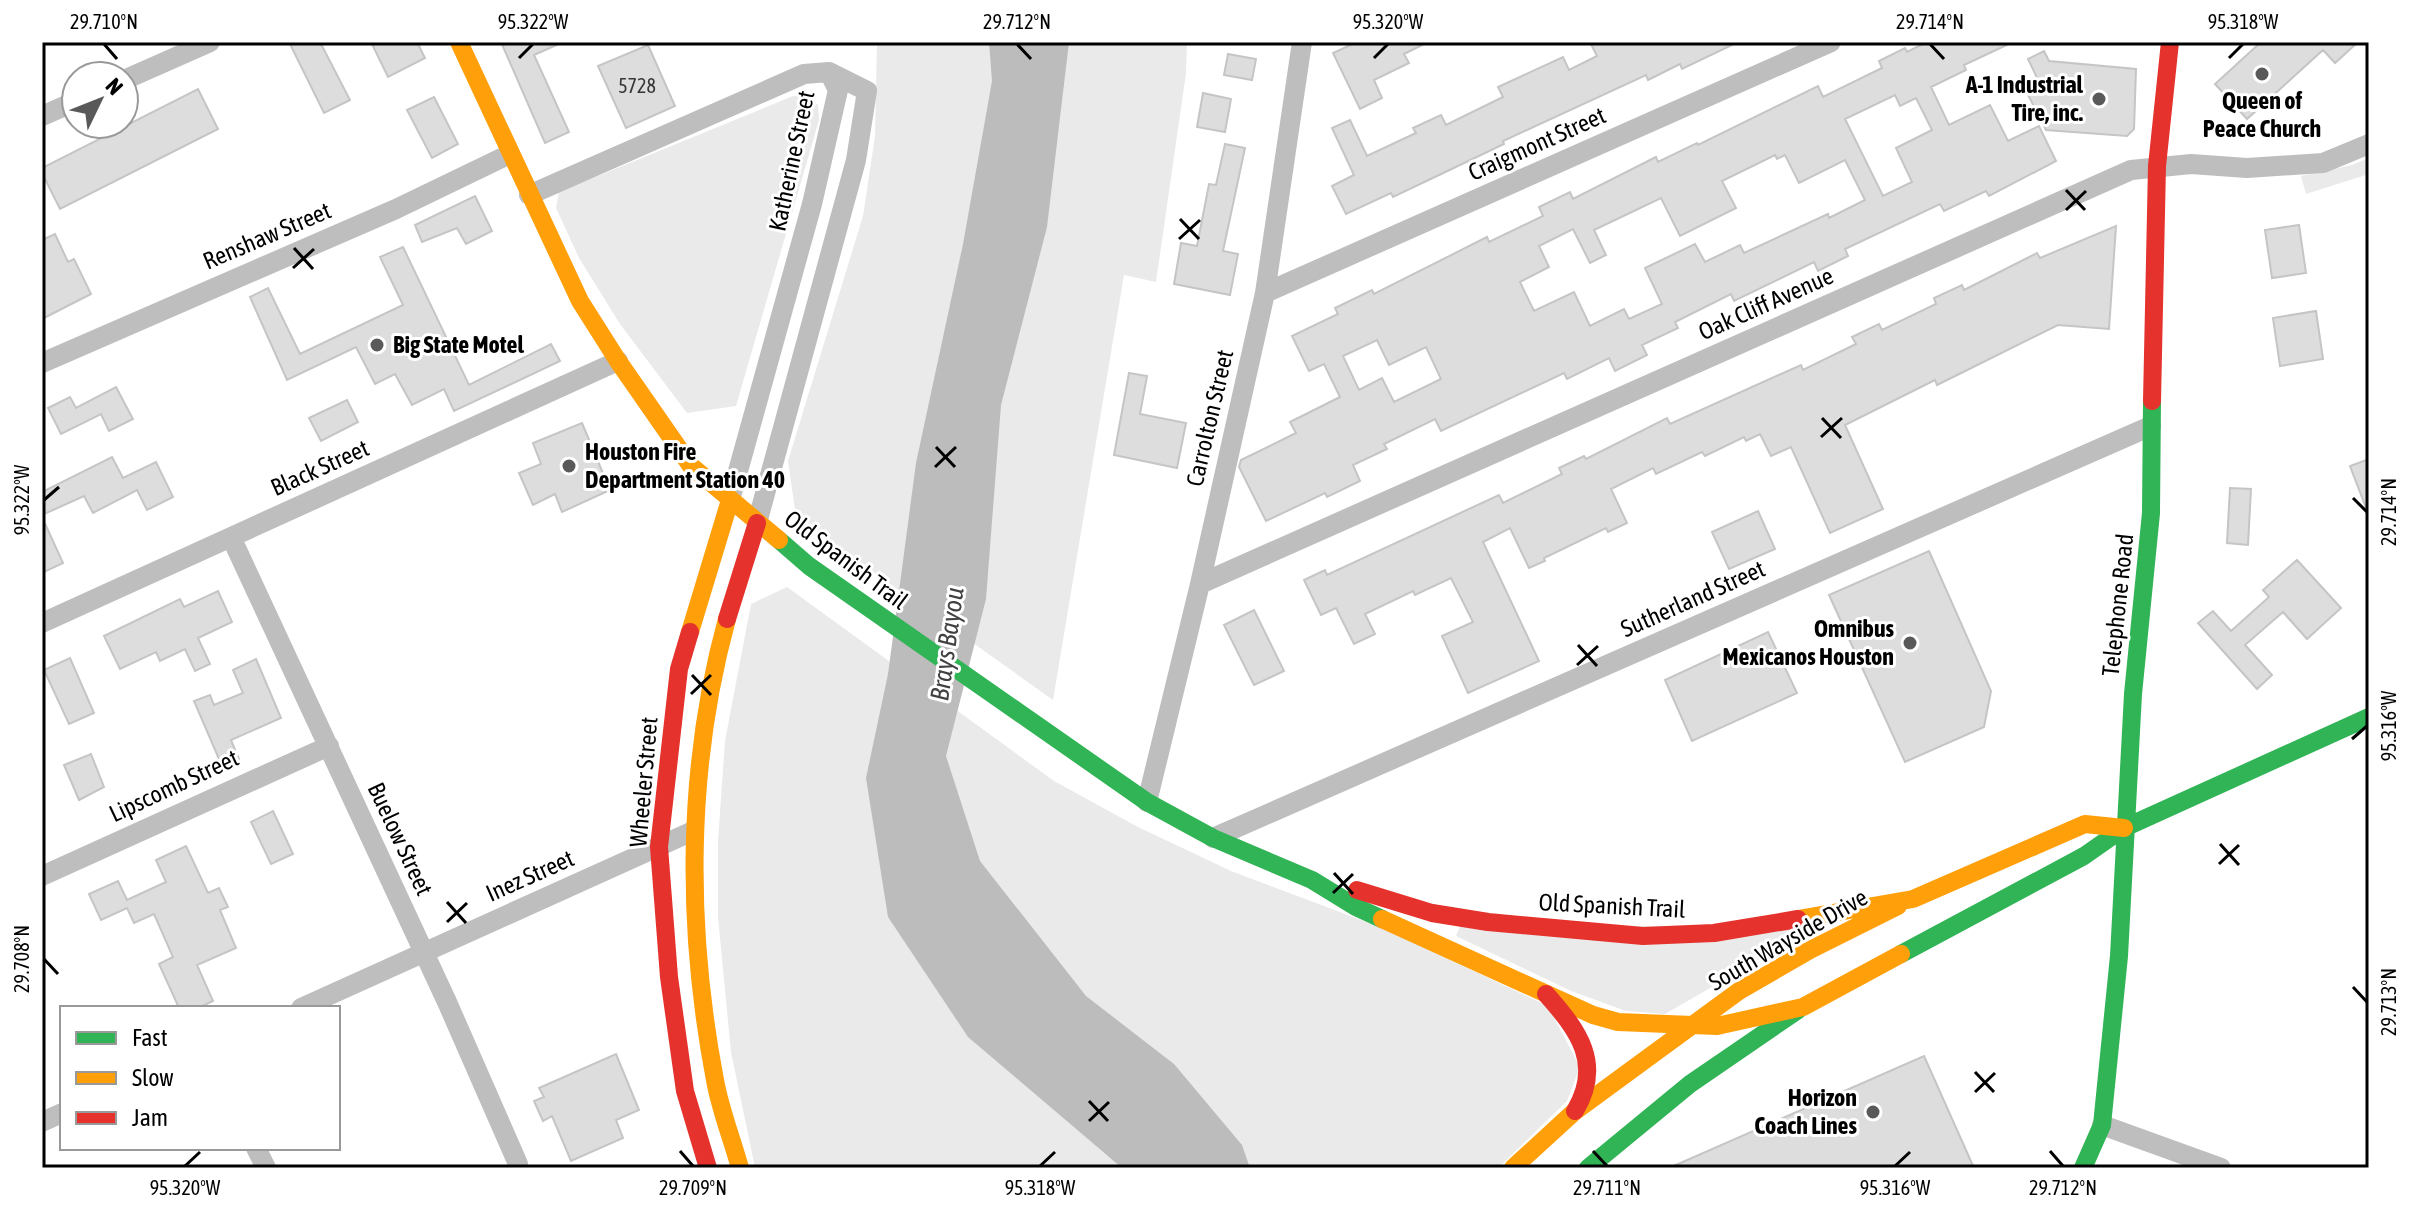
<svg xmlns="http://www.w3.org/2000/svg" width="2411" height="1210" viewBox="0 0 2411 1210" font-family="'Asap Condensed',sans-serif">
	<rect width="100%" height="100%" fill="#fff"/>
	<path fill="#eaeaea" d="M877 42H1187L1186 73 1156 282 1124 275 1053 700 796 517 788 461 863 216 875 136Z
		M807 95 818 105 819 120 736 406 687 413 620 324 579 258 556 208 559 192 793 96Z
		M2369 158V174L2306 194 2301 176 2352 165Z
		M787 587 1054 781 1138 827 1231 871 1380 927 1548 1006 1580 1067 1567 1101 1498 1168H755L731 1052 718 917V841L725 741 751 604Z
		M1460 926H1825L1778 949 1665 1014 1626 1011 1571 991 1456 936Z"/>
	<path fill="#bcbcbc" d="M989 42H1069L1047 227 1001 405 986 599 946 756 980 861 1086 996 1174 1064 1242 1145 1250 1168H1122L968 1037 888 917 866 778 888 674 916 463 963 244 992 81Z"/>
	<path fill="#ddd" stroke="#c5c5c5" stroke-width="2" fill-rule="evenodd" d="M289 42H320L350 100 324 113Z
		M371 42H417L425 58 388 77Z
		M501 42H563L534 55 569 132 545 143Z
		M1357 42H1428L1404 54 1409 63 1374 80 1382 98 1360 109 1333 53Z
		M1590 42H1738L1682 69 1680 64 1648 80 1646 75 1503 141 1504 144 1437 176 1393 197 1391 193 1346 214 1332 186 1354 175 1332 128 1350 120 1367 156 1416 133 1413 128 1441 115 1446 125 1503 97 1498 87 1563 57 1569 70 1597 56Z
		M1927 42H2013L1964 65 1966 70 1931 87 1949 125 1990 105 2008 141 2039 126 2056 161 1989 196 1986 191 1944 211 1940 204 1845 249 1848 256 1818 271 1814 262 1734 301 1731 294 1675 322 1678 328 1642 345 1647 355 1615 371 1609 358 1567 379 1564 373 1441 431 1435 419 1384 444 1387 449 1353 465 1360 481 1327 497 1325 493 1266 521 1239 467 1241 460 1296 433 1290 422 1340 397 1324 364 1309 371 1292 336 1338 314 1335 308 1372 290 1374 294 1487 237 1489 242 1543 216 1539 207 1570 192 1573 199 1656 157 1658 162 1697 143 1698 145 1818 86 1823 97 1882 68 1879 61 1905 48 1907 52ZM1895 95 1900 106 1916 98 1932 130 1896 148 1912 182 1883 196 1845 119ZM1775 155 1777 159 1785 155 1799 183 1845 160 1865 200 1829 218 1828 214 1744 253 1740 245 1705 262 1695 244 1645 268 1662 304 1629 319 1624 309 1590 326 1574 292 1534 311 1520 282 1549 267 1539 246 1573 229 1590 263 1606 255 1594 230 1661 198 1680 236 1736 208 1722 181ZM1377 340 1389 365 1426 347 1441 379 1394 402 1382 378 1359 390 1343 356Z
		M2261 42H2358L2335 63 2323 50 2247 119 2215 84Z
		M648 45 675 106 626 128 598 66Z
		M2044 51 2049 61 2136 69 2134 129 2127 136 2046 130 2026 91 2040 84 2028 59Z
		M1228 54 1256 59 1252 80 1224 75Z
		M198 89 218 129 60 209 42 173V168Z
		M1203 93 1231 99 1225 132 1197 127Z
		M434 97 458 144 432 158 407 110Z
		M1225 144 1245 148 1223 251 1238 254 1230 295 1174 284 1181 243 1197 246 1209 184 1216 185Z
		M475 196 492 231 466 244 457 228 422 242 415 225Z
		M2299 225 2306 273 2272 278 2265 230Z
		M2116 226 2109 329 2058 325 1937 385 1935 380 1845 425 1883 509 1830 533 1791 447 1771 456 1760 434 1746 441 1744 437 1705 456 1702 452 1656 474 1653 468 1611 489 1627 523 1608 532 1606 528 1544 558 1545 561 1529 568 1510 528 1483 542 1539 661 1468 693 1442 636 1473 622 1451 578 1415 595 1413 591 1365 614 1375 634 1354 644 1336 608 1321 615 1304 580 1325 570 1327 575 1499 495 1503 503 1562 474 1559 468 1584 456 1586 459 1667 418 1670 424 1801 365 1803 370 1856 344 1852 337 1879 324 1882 330 1936 304 1934 298 1962 285 1964 290 2037 253 2040 258Z
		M55 234 68 262 74 259 91 294 42 319V240Z
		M403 247 469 385 551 344 560 361 454 411 444 389 412 405 395 374 375 384 356 347 287 380 250 297 268 288 300 354 403 305 380 257Z
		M2316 311 2323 359 2280 366 2273 318Z
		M1129 373 1147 376 1140 414 1186 423 1177 468 1114 455Z
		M116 387 133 419 109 431 101 414 61 434 48 408 70 397 76 408Z
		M347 400 358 422 321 441 309 418Z
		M582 423 610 490 562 512 555 494 533 505 519 473 541 464 533 443Z
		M112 457 123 478 156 462 173 497 147 510 137 490 93 513 84 496 42 515V492Z
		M2369 459V513H2368L2350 466Z
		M2230 488 2251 489 2248 545 2227 543Z
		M1758 511 1775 549 1729 569 1712 532Z
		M42 517 63 563 42 573Z
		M1929 551 1991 691 1984 727 1905 762 1829 595Z
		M2297 560 2341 608 2307 639 2283 612 2245 645 2272 675 2257 689 2198 623 2213 611 2231 631 2269 597 2263 590Z
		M218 591 232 622 198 638 210 664 195 671 185 649 160 661 156 652 120 669 104 636 180 599 184 607Z
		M1254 610 1284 671 1254 685 1224 625Z
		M1768 632 1797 693 1692 741 1665 680Z
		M70 658 94 713 69 724 44 670Z
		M256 659 281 718 231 740 239 759 222 766 194 701 210 695 214 705 243 693 233 670Z
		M91 754 104 787 79 800 64 765Z
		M273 811 293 854 271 864 251 822Z
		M186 846 208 893 219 888 228 907 220 910 236 948 197 965 213 1001 198 1008H179L159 964 173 957 154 914 134 923 127 908 101 920 89 894 118 881 127 900 166 882 156 860Z
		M616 1054 639 1110 616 1120 623 1138 571 1161 552 1116 543 1121 534 1101 544 1097 539 1088Z
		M1924 1056 1974 1168H1669Z"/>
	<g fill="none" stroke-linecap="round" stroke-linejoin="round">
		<path stroke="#bebebe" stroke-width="20" d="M124 80 210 42
			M42 116 76 101
			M529 195 804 74 829 72
			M1265 293 1831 42
			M42 363 396 209 510 154
			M730 500 812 204 838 90 829 72
			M757 523 856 160 867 91 829 72
			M231 537 447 1002 518 1164
			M1200 584 2131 170 2191 164 2247 168 2323 163 2369 144
			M42 623 618 361
			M1147 802 1200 584 1265 293 1302 42
			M1213 838 2151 426
			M42 876 329 746
			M301 1008 693 831
			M42 1122 62 1113
			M2102 1125 2221 1168
			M256 1148 266 1168"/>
		<path stroke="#30b455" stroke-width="18" d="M779 540 809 566 1147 802 1213 838 1312 880 1356 907 1382 919
			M1901 954 2084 856 2124 828 2369 717
			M1588 1168 1690 1084 1798 1010
			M2083 1168 2102 1125 2119 956 2133 694 2151 513 2152 401"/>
		<path stroke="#ff9f0a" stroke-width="18" d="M459 42 580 301 618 361 691 466 779 540
			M727 619C686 768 686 928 715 1080 720 1109 732 1139 740 1168
			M690 632 730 500
			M1382 919 1593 1015 1618 1022 1717 1026 1803 1007 1901 954
			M1798 919 1913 899 2085 824 2124 828
			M1513 1168 1574 1112 1739 991 1810 950 1898 906"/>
		<path stroke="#e5322d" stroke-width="18" d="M2152 401 2157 166 2170 42
			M727 619 757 523
			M690 632 679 669 659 847 669 977 685 1091 708 1168
			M1357 890 1432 913 1488 922 1643 936 1714 933 1798 919
			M1546 994C1579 1031 1603 1064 1575 1111"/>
	</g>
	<path fill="none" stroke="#000" stroke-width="3" d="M104 44 117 59M1017 44 1031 59M1930 44 1944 59M519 58 533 44M1374 58 1388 44M2229 58 2243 44M2066 190 2085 210M2066 210 2086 191M1180 219 1199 239M1179 239 1200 220M294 248 313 269M293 268 314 249M1822 418 1841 438M1821 437 1842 418M936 447 955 467M935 467 956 447M2353 498 2367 512M44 500 59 487M1578 645 1597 666M1577 665 1598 646M692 675 711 695M691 694 711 675M2352 739 2367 726M2220 844 2239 865M2219 864 2239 845M1334 873 1353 894M1333 893 1353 874M447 902 466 923M447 922 467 903M44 959 58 974M2353 987 2367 1002M1975 1072 1994 1092M1975 1092 1995 1073M1089 1101 1108 1121M1089 1121 1109 1102M680 1151 693 1166M1593 1151 1607 1166M2050 1151 2063 1166M185 1166 200 1152M1040 1166 1055 1152M1895 1166 1910 1152"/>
	<g fill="#595959" stroke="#fff" stroke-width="3">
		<circle cx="2262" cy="74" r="8"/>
		<circle cx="2099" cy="99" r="8"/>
		<circle cx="377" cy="345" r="8"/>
		<circle cx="569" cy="466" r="8"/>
		<circle cx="1910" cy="643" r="8"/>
		<circle cx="1873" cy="1112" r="8"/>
	</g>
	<g text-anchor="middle" stroke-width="6" stroke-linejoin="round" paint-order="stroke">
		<g font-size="20" fill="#373737">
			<text x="637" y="93">5728</text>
		</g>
		<g font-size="24" font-weight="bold" fill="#000" stroke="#fff" text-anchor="end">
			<text x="2083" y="93">A-1 Industrial<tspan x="2083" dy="28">Tire, inc.</tspan></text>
			<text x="2262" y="109" text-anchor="middle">Queen of<tspan x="2262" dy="28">Peace Church</tspan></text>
			<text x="393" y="353" text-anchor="start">Big State Motel</text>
			<text x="585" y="460" text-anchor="start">Houston Fire<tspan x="585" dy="28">Department Station 40</tspan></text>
			<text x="1894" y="637">Omnibus<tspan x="1894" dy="28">Mexicanos Houston</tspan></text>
			<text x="1857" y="1106">Horizon<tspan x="1857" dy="28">Coach Lines</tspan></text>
		</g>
		<g font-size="24" fill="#000" stroke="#fff">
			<text transform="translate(1537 144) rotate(-24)" y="8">Craigmont Street</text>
			<text transform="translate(792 161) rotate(-78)" y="8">Katherine Street</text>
			<text transform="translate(267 236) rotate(-23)" y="8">Renshaw Street</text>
			<text transform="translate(1766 304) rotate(-24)" y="8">Oak Cliff Avenue</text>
			<text transform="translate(1210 418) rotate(-77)" y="8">Carrolton Street</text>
			<text transform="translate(320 468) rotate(-24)" y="8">Black Street</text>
			<text transform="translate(846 560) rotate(37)" y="8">Old Spanish Trail</text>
			<text transform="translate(1693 599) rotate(-24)" y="8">Sutherland Street</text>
			<text transform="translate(2118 605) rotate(-84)" y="8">Telephone Road</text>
			<text transform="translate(644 782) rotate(-85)" y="8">Wheeler Street</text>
			<text transform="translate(174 786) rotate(-25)" y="8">Lipscomb Street</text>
			<text transform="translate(400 839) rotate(65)" y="8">Buelow Street</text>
			<text transform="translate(530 876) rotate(-24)" y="8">Inez Street</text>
			<text transform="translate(1612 906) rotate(3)" y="8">Old Spanish Trail</text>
			<text transform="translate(1788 940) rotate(-30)" y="8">South Wayside Drive</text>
		</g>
		<g font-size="26" font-style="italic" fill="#414141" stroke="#fff">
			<text transform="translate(947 644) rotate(-82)" y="9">Brays Bayou</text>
		</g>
	</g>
	<rect width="2411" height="1210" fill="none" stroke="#ffffff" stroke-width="88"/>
	<rect x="60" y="1006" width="280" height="144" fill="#ffffff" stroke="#999999" stroke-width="2"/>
	<rect x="76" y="1032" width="40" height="12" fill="#30b455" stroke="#999999" stroke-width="2"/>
	<text x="132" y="1046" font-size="24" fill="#000000">Fast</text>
	<rect x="76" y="1072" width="40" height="12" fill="#ff9f0a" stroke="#999999" stroke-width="2"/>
	<text x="132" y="1086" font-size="24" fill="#000000">Slow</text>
	<rect x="76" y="1112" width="40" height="12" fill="#e5322d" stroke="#999999" stroke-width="2"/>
	<text x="132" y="1126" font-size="24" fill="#000000">Jam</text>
	<g transform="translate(100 100) rotate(47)"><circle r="38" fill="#ffffff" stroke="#999999" stroke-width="2"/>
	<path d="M0-6L14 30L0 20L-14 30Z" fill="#595959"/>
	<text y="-12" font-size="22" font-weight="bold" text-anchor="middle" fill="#000000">N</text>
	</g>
	<rect x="44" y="44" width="2323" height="1122" fill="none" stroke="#000" stroke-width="3"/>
	<g font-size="20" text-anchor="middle" fill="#000">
		<text x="104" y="29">29.710°N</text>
		<text x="533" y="29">95.322°W</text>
		<text x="1017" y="29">29.712°N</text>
		<text x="1388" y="29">95.320°W</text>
		<text x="1930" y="29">29.714°N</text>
		<text x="2243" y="29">95.318°W</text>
		<text transform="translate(22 500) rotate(-90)" y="7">95.322°W</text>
		<text transform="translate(2389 512) rotate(-90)" y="7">29.714°N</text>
		<text transform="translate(2389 726) rotate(-90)" y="7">95.316°W</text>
		<text transform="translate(22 959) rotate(-90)" y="7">29.708°N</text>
		<text transform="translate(2389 1002) rotate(-90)" y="7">29.713°N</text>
		<text x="185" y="1195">95.320°W</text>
		<text x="693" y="1195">29.709°N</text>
		<text x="1040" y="1195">95.318°W</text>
		<text x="1607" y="1195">29.711°N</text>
		<text x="1895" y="1195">95.316°W</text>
		<text x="2063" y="1195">29.712°N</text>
	</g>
</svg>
